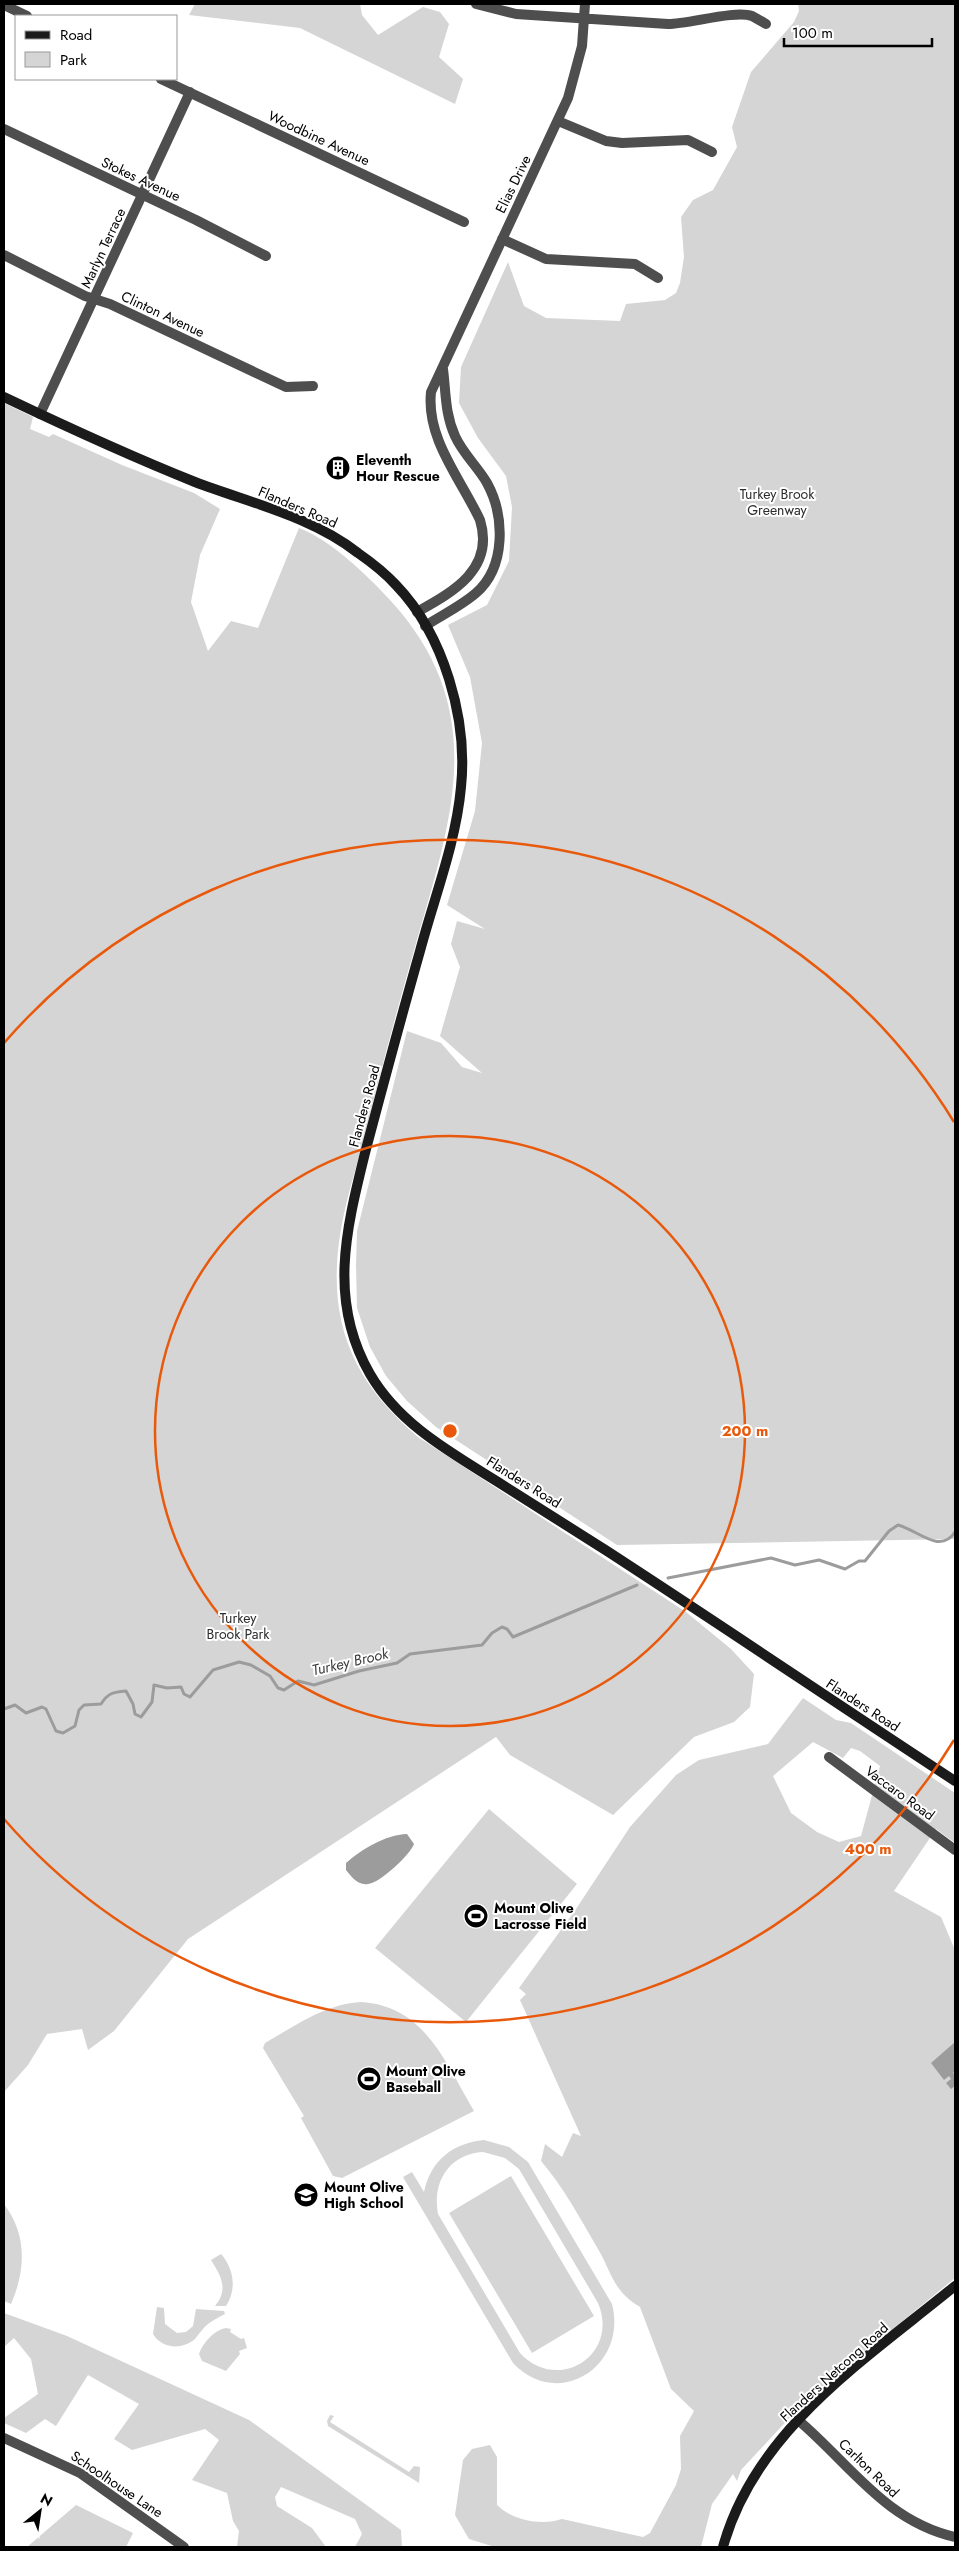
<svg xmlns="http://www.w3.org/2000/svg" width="959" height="2551" viewBox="0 0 959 2551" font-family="Jost,sans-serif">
	<rect width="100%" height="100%" fill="#fff"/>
	<path fill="#d5d5d5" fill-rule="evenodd" d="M195 4H360L362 15 378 35 423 7 440 12 449 24 439 57 463 79 455 104 300 28 189 15Z
		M798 4H955V1539L617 1545 436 1427 407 1401 386 1376 370 1347 357 1308 356 1265 357 1231 407 1031 441 1043 462 1067 482 1073 440 1036 460 967 451 944 457 921 485 929 447 905 475 811 482 743 470 677 448 625 487 605 509 561 512 507 506 476 478 438 459 403 461 367 508 262 524 306 546 318 620 321 626 304 665 300 676 293 680 283 684 257 681 217 693 200 713 190 737 147 732 127 751 72 794 22 799 11Z
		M4 403 33 417 30 429 49 437 53 434 122 465 194 493 220 509 200 555 191 602 208 651 231 621 258 628 299 528C331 540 367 575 390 600 494 713 449 826 413 954 395 1016 379 1079 363 1141 355 1172 345 1203 340 1235 327 1321 352 1381 418 1437L686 1612 731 1649 754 1674 750 1707 734 1722 694 1737 613 1815 510 1755 496 1737 188 1939 114 2031 88 2050 82 2029 47 2034 28 2065 4 2092Z
		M803 1698 836 1720 851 1723 955 1793V1843L936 1829 894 1891 941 1917 955 1950V2278L806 2400 741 2470 737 2481 733 2474 712 2504 701 2547H495L469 2539 455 2515 463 2460 472 2449 490 2445 497 2457V2505C512 2520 541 2526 562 2519L643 2537 650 2533 676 2485 681 2469 680 2436 694 2411 671 2389 640 2307C613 2291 612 2273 598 2249 580 2218 564 2188 541 2161L545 2144 562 2157 573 2133 581 2136 520 2000 526 1994 519 1988 576 1909 630 1827 676 1775 699 1760 768 1744ZM813 1742 843 1758 851 1748 860 1751 880 1766 861 1836 839 1842 817 1832 791 1813 773 1776Z
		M489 1809 577 1884 466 2022 375 1948Z
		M361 2002C425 2006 445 2062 474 2111L342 2178 333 2176 301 2118 304 2116 263 2048 265 2043C295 2026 325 2004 361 2002Z
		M484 2140 509 2147 528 2162 612 2304C628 2366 558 2411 513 2363L403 2177 412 2172 424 2192C431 2160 453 2143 484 2140ZM483 2152 505 2158 519 2169 598 2303C620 2355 558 2394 520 2353L438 2214C432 2182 449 2154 483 2152Z
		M511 2176 594 2316 532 2353 449 2213Z
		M4 2204C27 2234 26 2270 11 2304L4 2301Z
		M221 2254C234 2269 237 2289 226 2306H215C229 2289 221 2276 211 2260Z
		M157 2307 164 2308 165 2324 177 2333 186 2332 193 2326 196 2309 224 2311 225 2314C219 2317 213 2320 208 2324 203 2328 199 2334 195 2339 182 2350 162 2349 153 2334Z
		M4 2313 67 2336 249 2420 401 2530 402 2547H355L362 2534 355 2519 281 2487 275 2497 277 2506 312 2528 326 2547H237L239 2531 233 2521 227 2493 192 2480 219 2440 205 2429 132 2450 114 2439 139 2404 88 2375 56 2426 45 2419 26 2433 4 2423V2418L38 2394 31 2359 14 2338 4 2347Z
		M226 2328 231 2329 230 2332 241 2339 244 2338 247 2348 239 2351 240 2354 226 2371 202 2361 199 2354C203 2343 214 2330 226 2328Z
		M330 2415 334 2416 330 2422 409 2472 414 2466 420 2467 419 2483 328 2426 327 2421Z
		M76 2505 133 2533 126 2547H27Z"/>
	<path fill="#9c9c9c" d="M407 1834 414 1844C410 1855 380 1883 368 1884 358 1886 351 1876 346 1870V1863C362 1849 385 1835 407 1834Z
		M955 2042V2071L953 2073 955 2075V2086L951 2089 946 2083 951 2079 949 2076 944 2080 931 2063Z"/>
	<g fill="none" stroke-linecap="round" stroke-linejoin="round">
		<path stroke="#9c9c9c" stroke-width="3" d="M668 1578 771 1558 795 1565 819 1560 845 1569 859 1561H865L889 1531 898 1525C918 1530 940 1555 955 1532
			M4 1709 15 1705 26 1713 42 1707 46 1709 56 1731 63 1733 75 1726 79 1710 84 1705 101 1704C108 1693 113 1692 126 1691L133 1704 135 1714 141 1717 152 1702 154 1685 167 1688 181 1687 184 1694 190 1697 213 1670 239 1662 251 1665 270 1676 278 1688 284 1690 298 1681 314 1685 359 1671 397 1663 410 1654 482 1645 492 1633 502 1627 507 1629 513 1637 637 1585"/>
		<path stroke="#4e4e4e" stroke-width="10" d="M476 4 516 14 668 24C689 24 735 10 752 16 756 18 761 21 766 24
			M4 5 27 16
			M161 79 464 222
			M558 121 606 141 622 143 688 140 712 152
			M4 129 196 220 266 256
			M502 239 546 259 635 264 658 278
			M4 255 85 296 110 304 286 387 313 386
			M40 414 190 92
			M417 612C453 592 495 569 480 520 461 479 426 439 431 392L568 98 582 46 585 4
			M425 626C442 615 461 606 476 593 506 567 505 516 487 483 478 467 463 454 455 436 445 414 446 393 443 369
			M829 1757 955 1850
			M798 2420C850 2464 885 2521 955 2537
			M4 2438 80 2473 184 2547"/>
		<path stroke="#1b1b1b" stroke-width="10" d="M4 397C67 427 130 456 195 482 250 503 311 516 358 553 371 562 385 573 396 585 444 635 468 719 461 787 456 843 434 898 420 951 401 1018 383 1085 365 1153 346 1230 328 1301 370 1374 399 1424 450 1452 498 1482 534 1505 571 1528 607 1551 724 1627 839 1705 955 1781
			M723 2547C755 2430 866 2359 955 2286"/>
	</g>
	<g fill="none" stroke="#e8590c" stroke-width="2.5">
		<circle cx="450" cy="1431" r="295"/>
		<path d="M954 1740A591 591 0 0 1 4 1819M4 1043A591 591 0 0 1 954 1122"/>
	</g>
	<defs>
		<symbol id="building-disc" viewBox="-11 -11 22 22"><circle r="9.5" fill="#000" stroke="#fff"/><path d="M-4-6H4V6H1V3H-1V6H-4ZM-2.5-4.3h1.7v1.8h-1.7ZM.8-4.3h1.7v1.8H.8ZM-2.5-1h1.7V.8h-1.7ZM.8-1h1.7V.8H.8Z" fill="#fff"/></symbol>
		<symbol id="stadium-disc" viewBox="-11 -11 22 22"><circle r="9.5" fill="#000" stroke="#fff"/><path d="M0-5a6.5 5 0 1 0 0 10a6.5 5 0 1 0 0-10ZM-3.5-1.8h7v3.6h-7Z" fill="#fff"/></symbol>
		<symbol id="school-disc" viewBox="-11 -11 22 22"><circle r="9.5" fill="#000" stroke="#fff"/><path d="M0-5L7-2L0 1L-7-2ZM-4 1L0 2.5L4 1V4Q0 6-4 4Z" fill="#fff"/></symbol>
	</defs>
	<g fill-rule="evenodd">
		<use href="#building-disc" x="324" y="454" width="28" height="28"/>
		<use href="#stadium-disc" x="462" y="1902" width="28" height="28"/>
		<use href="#stadium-disc" x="355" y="2065" width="28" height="28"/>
		<use href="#school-disc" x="292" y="2181" width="28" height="28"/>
	</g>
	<g text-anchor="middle" stroke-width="4" stroke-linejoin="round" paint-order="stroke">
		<g font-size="14" fill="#000" stroke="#fff">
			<text transform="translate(319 138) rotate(25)" y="5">Woodbine Avenue</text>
			<text transform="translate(141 179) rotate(25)" y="5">Stokes Avenue</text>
			<text transform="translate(513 184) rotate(-64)" y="5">Elias Drive</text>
			<text transform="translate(103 248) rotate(-65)" y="5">Marlyn Terrace</text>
			<text transform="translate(163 314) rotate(25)" y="5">Clinton Avenue</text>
			<text transform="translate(298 507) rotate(23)" y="5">Flanders Road</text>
			<text transform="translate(364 1106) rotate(-75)" y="5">Flanders Road</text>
			<text transform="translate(524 1482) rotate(32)" y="5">Flanders Road</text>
			<text transform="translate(863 1705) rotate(33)" y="5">Flanders Road</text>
			<text transform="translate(900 1793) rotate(36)" y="5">Vaccaro Road</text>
			<text transform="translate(834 2372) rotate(-42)" y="5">Flanders Netcong Road</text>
			<text transform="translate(869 2468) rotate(44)" y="5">Carlton Road</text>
			<text transform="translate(117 2484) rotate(34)" y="5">Schoolhouse Lane</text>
		</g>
		<g font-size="14" font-weight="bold" fill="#000" stroke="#fff" text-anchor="start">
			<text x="356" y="465">Eleventh<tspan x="356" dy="16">Hour Rescue</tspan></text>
			<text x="494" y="1913">Mount Olive<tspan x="494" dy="16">Lacrosse Field</tspan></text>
			<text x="386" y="2076">Mount Olive<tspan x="386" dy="16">Baseball</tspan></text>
			<text x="324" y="2192">Mount Olive<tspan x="324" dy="16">High School</tspan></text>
		</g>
		<g font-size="14" fill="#2c2c2c" stroke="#fff">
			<text x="777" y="499">Turkey Brook<tspan x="777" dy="16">Greenway</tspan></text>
			<text x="238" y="1623">Turkey<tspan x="238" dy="16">Brook Park</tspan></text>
		</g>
		<g font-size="15" font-style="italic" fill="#3d3d3d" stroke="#fff">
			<text transform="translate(350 1662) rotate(-13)" y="5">Turkey Brook</text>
		</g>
	</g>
	<circle cx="450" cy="1431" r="8" fill="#e8590c" stroke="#fff" stroke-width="2.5"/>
	<g font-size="15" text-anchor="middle" font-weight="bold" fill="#e8590c" stroke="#fff" stroke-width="4" stroke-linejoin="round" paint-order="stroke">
		<text x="745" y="1436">200 m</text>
		<text x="868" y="1854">400 m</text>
	</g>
	<rect width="959" height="2551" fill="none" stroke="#000000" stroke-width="10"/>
	<rect x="15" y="15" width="162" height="65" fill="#ffffff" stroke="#999999"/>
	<rect x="25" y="31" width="25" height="8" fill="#1b1b1b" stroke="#999999"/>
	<text x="60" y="40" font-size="15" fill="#000000">Road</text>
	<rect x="25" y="52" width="25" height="15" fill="#d5d5d5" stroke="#999999"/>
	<text x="60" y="65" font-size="15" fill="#000000">Park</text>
	<g transform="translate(40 2511) rotate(30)" stroke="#ffffff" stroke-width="4" paint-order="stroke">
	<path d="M0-4L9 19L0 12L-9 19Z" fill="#000000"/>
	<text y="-8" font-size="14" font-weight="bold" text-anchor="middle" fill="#000000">N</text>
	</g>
	<path d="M784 38v8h148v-8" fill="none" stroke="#000000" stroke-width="2.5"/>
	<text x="792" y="38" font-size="15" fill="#000000" stroke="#ffffff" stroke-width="4" paint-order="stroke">100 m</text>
</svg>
